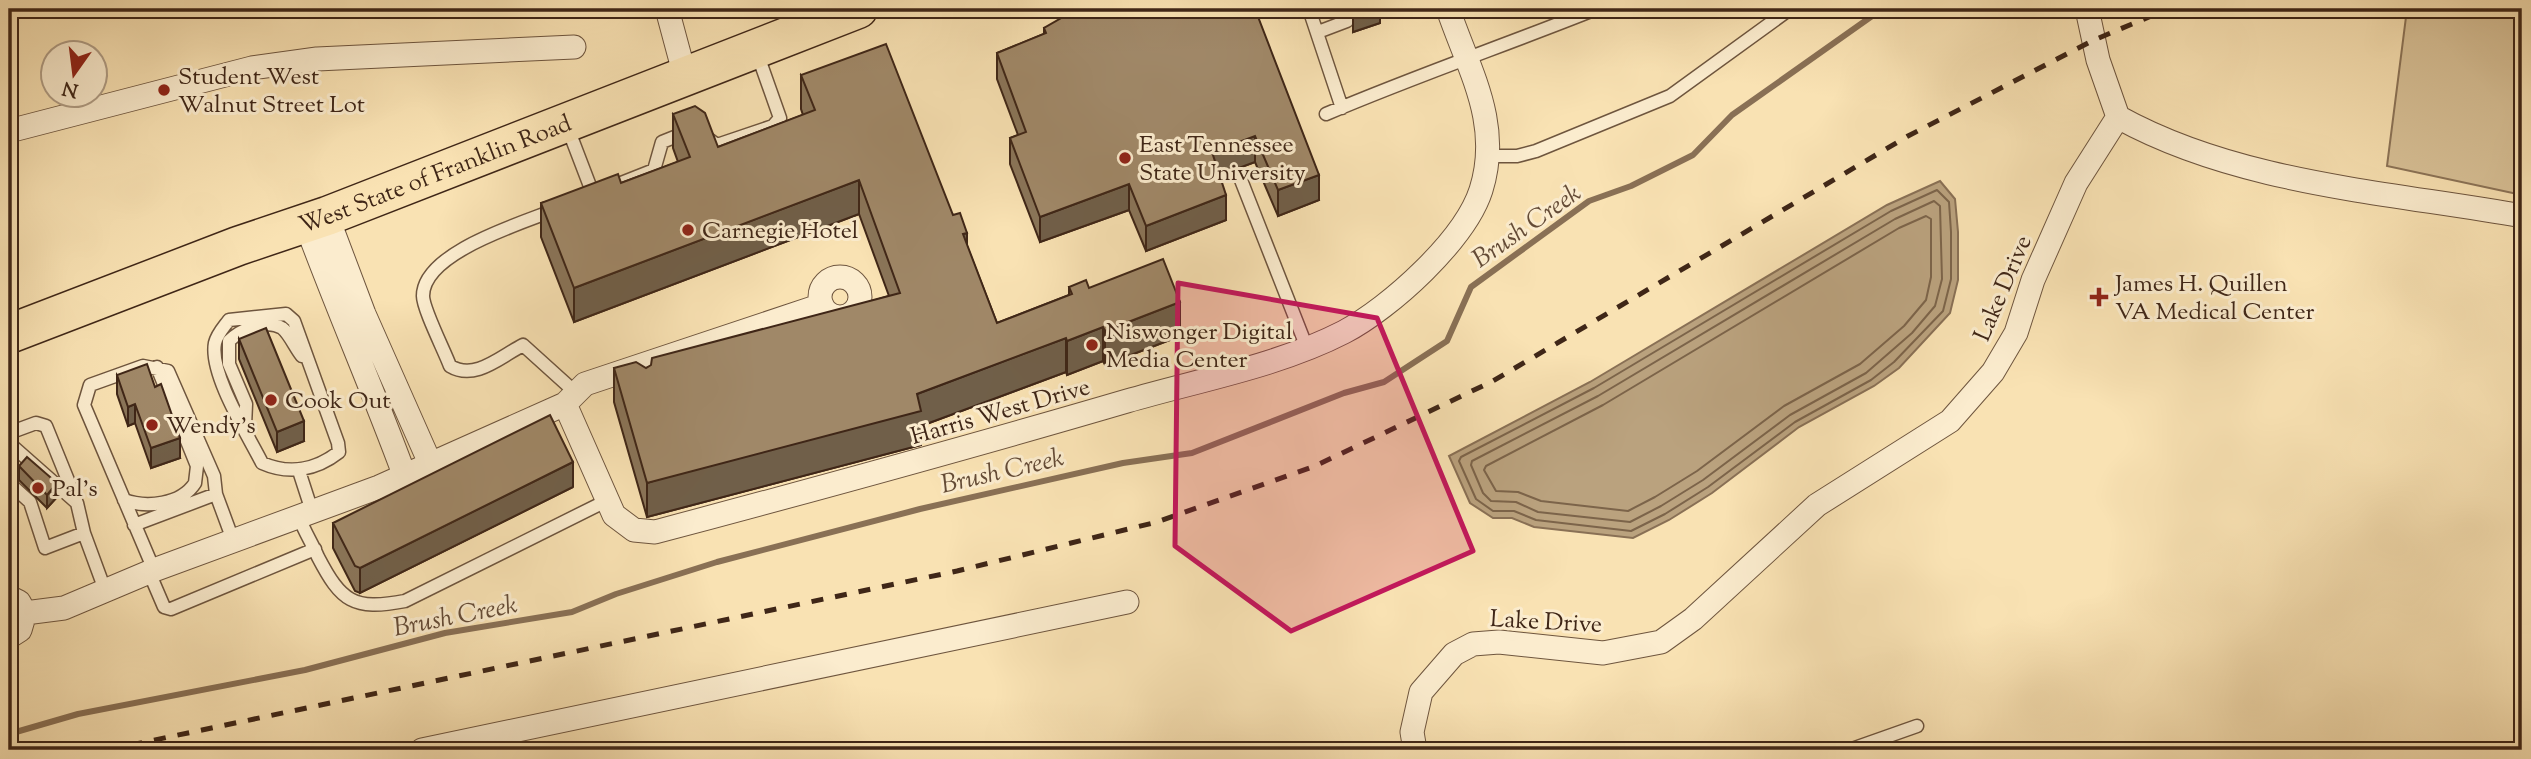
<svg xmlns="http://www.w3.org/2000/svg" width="2531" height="759" viewBox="0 0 2531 759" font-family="'Sorts Mill Goudy',serif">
	<rect width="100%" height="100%" fill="#f9e2b3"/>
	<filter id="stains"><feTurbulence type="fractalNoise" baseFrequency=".00286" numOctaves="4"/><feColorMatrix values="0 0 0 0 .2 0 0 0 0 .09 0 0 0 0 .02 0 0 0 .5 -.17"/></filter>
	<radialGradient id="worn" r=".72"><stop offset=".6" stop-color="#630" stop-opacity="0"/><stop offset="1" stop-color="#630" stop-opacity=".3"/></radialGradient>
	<path fill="#d9c298" stroke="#8c7458" stroke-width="2" d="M2407 9H2522V195L2387 166Z"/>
	<path fill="#baa27e" stroke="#897055" stroke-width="2" d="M1940 181 1955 199 1958 232V280L1950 313 1899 368 1874 386 1799 427 1712 493 1669 520 1633 538 1534 527 1512 518H1493L1470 503 1449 456 1590 382 1887 205Z"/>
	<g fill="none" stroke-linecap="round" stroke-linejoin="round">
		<path stroke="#7c644a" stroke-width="2" d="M1937 190 1949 202 1951 232V279L1943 311 1894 362 1871 380 1795 422 1708 487 1665 514 1631 531 1536 520 1514 511H1493L1476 499 1459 461 1461 457 1594 388 1891 211Z
			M1934 201 1940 206 1942 279 1935 306 1912 333 1866 373 1790 415 1703 480 1661 506 1630 522 1538 512 1516 502 1491 501 1483 493 1471 465 1472 461 1598 396 1895 219Z
			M1926 216 1931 219V277L1926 300 1904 326 1860 364 1784 406 1697 471 1655 497 1628 511 1541 501 1518 492 1496 491 1484 470 1486 466 1603 405 1899 228Z"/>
		<path stroke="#897055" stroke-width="6" d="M9 734 78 714 305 670 445 633 572 612 616 594 717 562 920 509 1123 463 1192 453 1344 393 1384 382 1447 341 1471 287 1589 201 1631 186 1693 155 1732 115 1882 9"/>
		<defs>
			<path id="lane" d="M1309 9 1342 108
				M1318 32 1347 21
				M1326 114C1415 76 1506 45 1596 9
				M567 126 593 194
				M706 137 717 145 773 126 780 118 757 53
				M1488 156H1517L1536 151 1670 96 1790 9
				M1241 180 1307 348
				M606 189 654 170 662 142 687 132
				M557 209C523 223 423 252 423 296 423 309 445 352 450 366 475 381 500 357 523 345L575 392
				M286 314 294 321 338 443 339 452C316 470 289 475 262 463 248 435 209 374 215 343 217 334 224 327 229 320Z
				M245 426 246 404 229 364V341C240 330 266 318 282 328 289 333 296 349 302 356
				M9 433 36 423 46 426 76 500
				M9 443 77 503 84 533 105 590
				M299 471 312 511
				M9 483 30 502 45 548 84 533
				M124 500C146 508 181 505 195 483L197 466 157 367
				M299 517C304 531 312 543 318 557 341 601 353 611 405 601L606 501
				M134 525 216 494
				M154 570 84 405 90 385 143 366 168 371 214 476 216 494 233 540
				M149 572 164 607 171 609 315 549
				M1849 750 1917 726"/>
			<path id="street" d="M667 9 685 76
				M2087 9 2098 60 2118 117
				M2118 117C2239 184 2388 192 2522 216
				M9 131 252 68 317 59 574 47
				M327 216 364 314 430 463
				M306 224C337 308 373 390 404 474
				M820 297a20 20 0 1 1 40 0a20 20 0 1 1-40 0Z
				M565 404 614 515 634 530 655 532C813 490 970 447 1127 401 1199 380 1278 366 1344 332 1390 308 1465 240 1481 190 1502 123 1469 71 1448 9
				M9 597 19 602 25 613 20 630 9 637
				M25 613 64 608 154 570 379 487 565 404 585 384 822 305
				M422 750 1127 602
				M1415 750 1412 732 1421 692 1454 654 1473 644 1499 642 1603 653 1661 642 1693 619 1817 505 1950 421 1993 372 2016 333 2033 280 2076 183 2118 117"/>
			<g id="highway">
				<path id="s1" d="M9 334 238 246 327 216 858 9"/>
			</g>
		</defs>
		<use href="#lane" stroke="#6e553e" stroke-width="15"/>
		<use href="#street" stroke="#6e553e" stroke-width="25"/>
		<use href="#highway" stroke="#3f2617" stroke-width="41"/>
		<use href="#lane" stroke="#fbecce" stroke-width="12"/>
		<use href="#street" stroke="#fbecce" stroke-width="23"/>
		<use href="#highway" stroke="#f9e2b3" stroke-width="38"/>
		<path stroke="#3f2617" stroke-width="5" stroke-dasharray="12 12" stroke-linecap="butt" d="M107 750 957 571 1157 522 1315 466 1493 381 1908 136 2094 40 2168 9"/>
	</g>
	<path fill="#8a7559" stroke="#3f2617" stroke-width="2" d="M1255 9 1319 200 1278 216 1255 162 1219 175 1226 220 1146 251 1129 210 1040 242 1010 164V138L1018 135 997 79V53L1044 34V28Z
		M1345 9H1380V23L1353 32V17L1346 13Z
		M801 75 953 215 967 246 997 323 1069 295V287L1089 288 1180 336 1105 365 1103 361 1067 375 1066 372 921 426V445L647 517 614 402V368H646L889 296 859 214 574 322 541 237V203L621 183 678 162 673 148V114L718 147 803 115 801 109Z
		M239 339 304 441 277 452 239 359Z
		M117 375 180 458 151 468 135 423 128 426 117 394Z
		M19 466 57 497 47 508 19 480Z
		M573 487 360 593 355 591 333 548V523Z"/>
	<path fill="#705f49" stroke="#3f2617" stroke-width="2" d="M1323 9H1333L1323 12Z
		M1363 9H1380V23L1353 32V12Z
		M1255 136V162L1212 178V152Z
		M1319 175V200L1278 216V190Z
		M859 180V214L574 322V288Z
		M1129 184V210L1040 242V217Z
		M1226 195V220L1146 251V226Z
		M967 233V267L963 234Z
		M1180 302V336L1105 365V331Z
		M1103 327V361L1067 375V341Z
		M1066 338V372L921 426V445L647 517V483L917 394Z
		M135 404V423L128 426V407Z
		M304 421V441L277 452V432Z
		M180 438V458L151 468V448Z
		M573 462V487L360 593V568Z
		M57 483V497L47 508V495Z"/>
	<path fill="#a08868" stroke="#3f2617" stroke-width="2" d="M1077 9H1255L1319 175 1278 190 1255 136 1212 152 1226 195 1146 226 1129 184 1040 217 1010 138 1026 132 997 53 1046 33 1044 28Z
		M1353 9H1363L1353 12Z
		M886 44 953 215 960 213 967 233 963 234 997 323 1072 294 1069 287 1086 280 1089 288 1163 259 1180 302 1105 331 1103 327 1067 341 1066 338 917 394 921 411 647 483 614 368 636 362 646 368 651 365 652 358 900 293 859 180 574 288 541 203 618 174 621 183 690 157 673 114 695 106 705 113 718 147 815 110 801 75Z
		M266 328 304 421 277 432 239 339Z
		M147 364 155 387 161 384 180 438 151 448 135 404 128 407 117 375Z
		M550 415 573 462 360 568 355 566 333 523Z
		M27 457 57 483 47 495 19 466Z"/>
	<path fill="#c2185b" fill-opacity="0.2" stroke="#c2185b" stroke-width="5" stroke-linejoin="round" d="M1178 283 1377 318 1473 551 1291 631 1175 546Z"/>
	<g fill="#8f2418" stroke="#fbecce" stroke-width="2.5">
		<circle cx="164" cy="90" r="7"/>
		<circle cx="1125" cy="158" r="7"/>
		<circle cx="688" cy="230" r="7"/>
		<path d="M2095.5 286.5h7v7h7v7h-7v7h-7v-7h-7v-7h7z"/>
		<circle cx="1092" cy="345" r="7"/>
		<circle cx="271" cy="400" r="7"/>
		<circle cx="152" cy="425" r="7"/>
		<circle cx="38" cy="488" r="7"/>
	</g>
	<g text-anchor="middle" stroke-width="6" stroke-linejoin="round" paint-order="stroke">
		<g font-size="24" fill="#3f2617" stroke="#fbecce" text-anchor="start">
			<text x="178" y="84">Student West<tspan x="178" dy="28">Walnut Street Lot</tspan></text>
			<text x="1139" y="152">East Tennessee<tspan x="1139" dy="28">State University</tspan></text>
			<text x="702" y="238">Carnegie Hotel</text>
			<text x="2115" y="291">James H. Quillen<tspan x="2115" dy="28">VA Medical Center</tspan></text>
			<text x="1106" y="339">Niswonger Digital<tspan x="1106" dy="28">Media Center</tspan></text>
			<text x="285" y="408">Cook Out</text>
			<text x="166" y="433">Wendy's</text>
			<text x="52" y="496">Pal's</text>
		</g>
		<g font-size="24" fill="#3f2617" stroke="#fbecce">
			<text dy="8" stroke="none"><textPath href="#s1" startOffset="455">West State of Franklin Road</textPath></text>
			<text transform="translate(2002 288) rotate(-67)" y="8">Lake Drive</text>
			<text transform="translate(1000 411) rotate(-16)" y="8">Harris West Drive</text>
			<text transform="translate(1546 621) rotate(3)" y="8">Lake Drive</text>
		</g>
		<g font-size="26" font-style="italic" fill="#644b36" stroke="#fbecce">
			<text transform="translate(1526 225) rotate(-35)" y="9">Brush Creek</text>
			<text transform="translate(1002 470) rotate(-13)" y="9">Brush Creek</text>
			<text transform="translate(455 615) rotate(-11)" y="9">Brush Creek</text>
		</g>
	</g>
	<rect width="2531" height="759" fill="none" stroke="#f9e2b3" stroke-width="35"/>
	<rect x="10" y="10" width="2510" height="738" fill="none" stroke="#3f2617" stroke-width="3.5"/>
	<rect x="18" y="18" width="2496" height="724" fill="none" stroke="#3f2617" stroke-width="2"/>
	<g transform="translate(74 74) rotate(194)"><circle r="33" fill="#fbecce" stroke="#b09d85" stroke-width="2"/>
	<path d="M0-5L12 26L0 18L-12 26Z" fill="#8f2418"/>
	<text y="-10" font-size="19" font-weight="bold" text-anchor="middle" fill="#3f2617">N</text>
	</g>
	<rect width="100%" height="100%" filter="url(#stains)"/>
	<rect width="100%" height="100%" fill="url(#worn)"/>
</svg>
